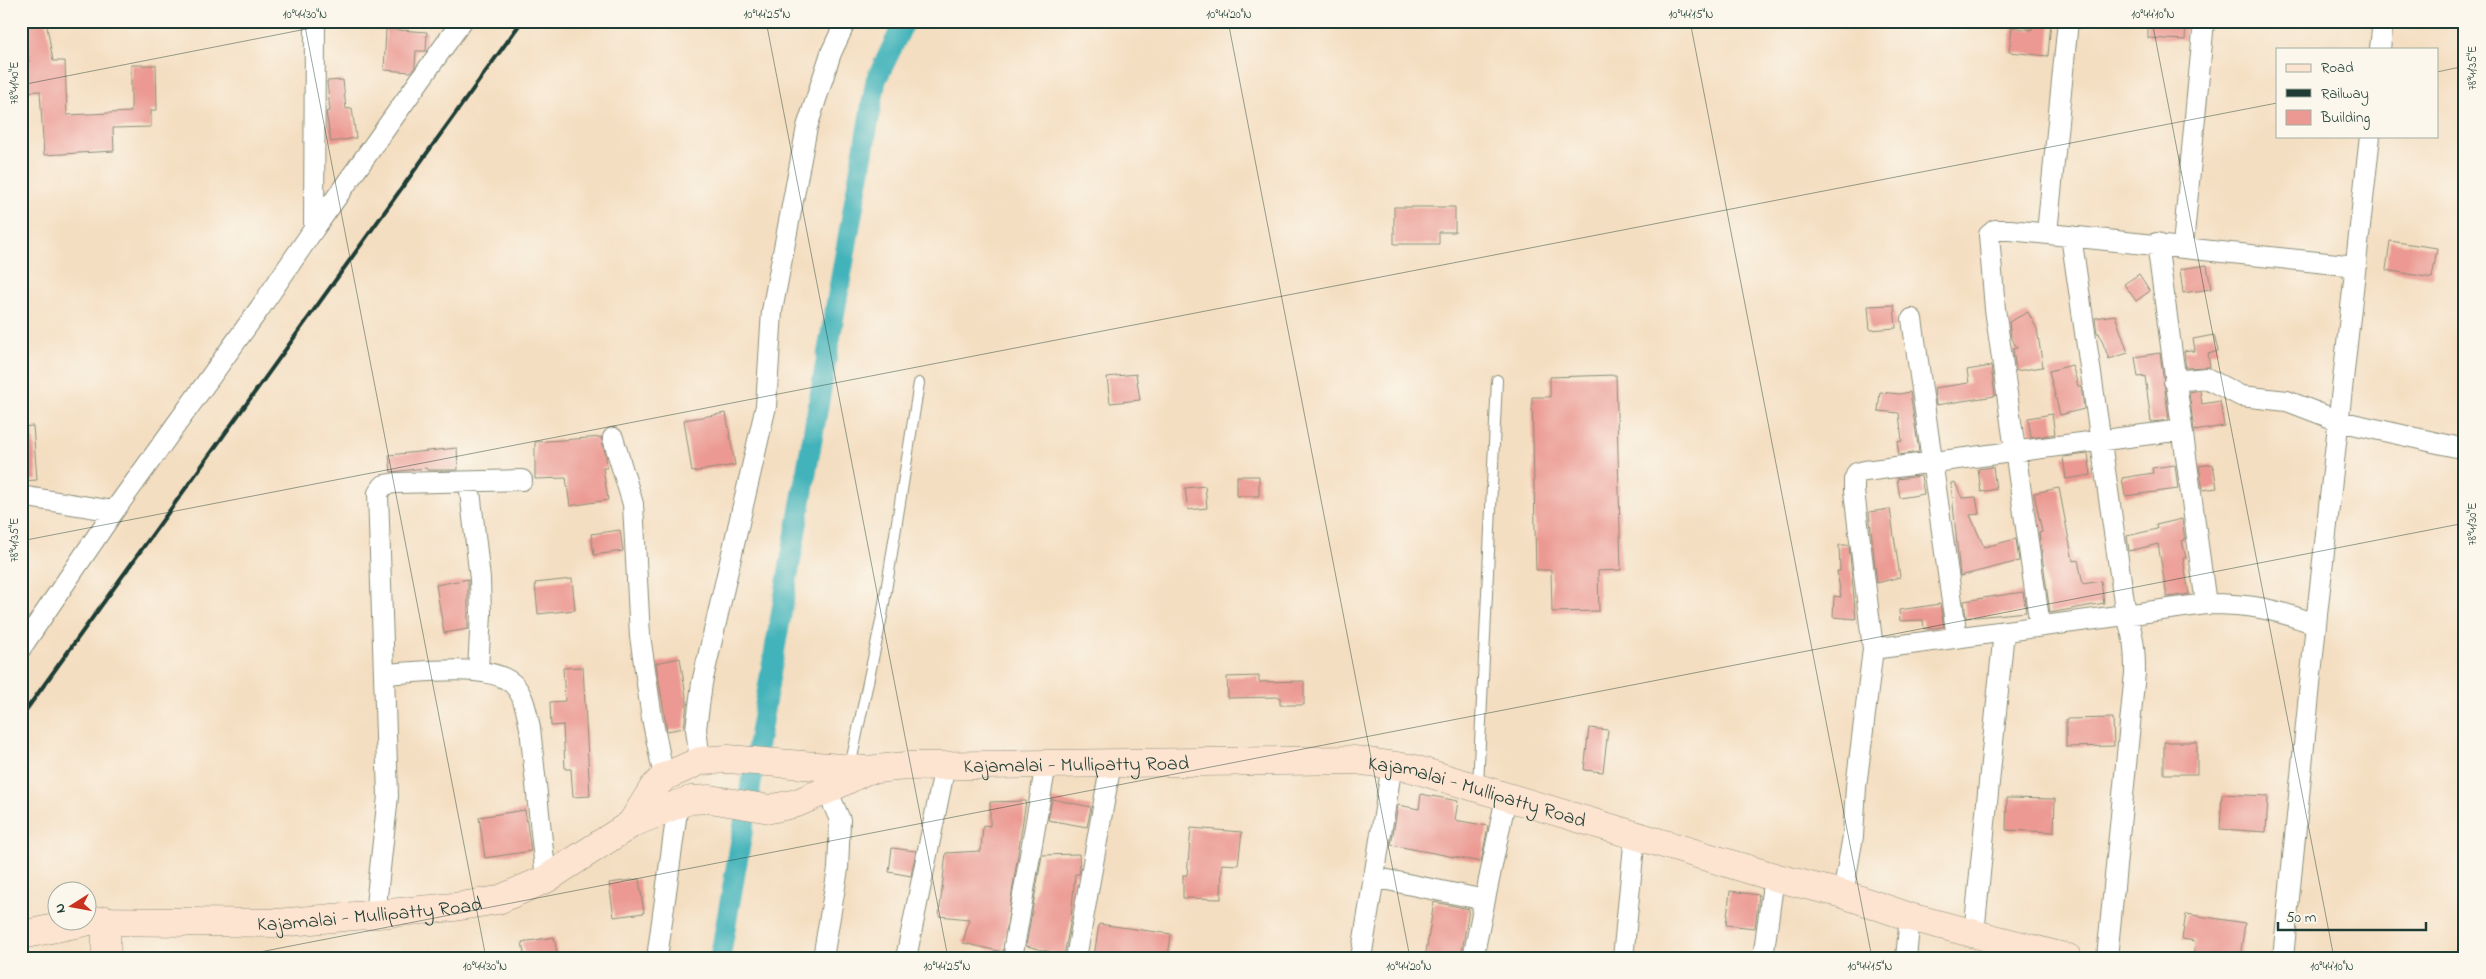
<svg xmlns="http://www.w3.org/2000/svg" width="2486" height="979" viewBox="0 0 2486 979" font-family="'Indie Flower',sans-serif">
	<rect width="100%" height="100%" fill="#fbf7ec"/>
	<filter id="ink" filterUnits="userSpaceOnUse"><feTurbulence type="fractalNoise" baseFrequency=".02" numOctaves="2"/><feDisplacementMap in="SourceGraphic" scale="10" xChannelSelector="R" yChannelSelector="G"/><feConvolveMatrix kernelMatrix="1 2 1 2 8 2 1 2 1" color-interpolation-filters="sRGB"/></filter>
	<filter id="wash" filterUnits="userSpaceOnUse"><feTurbulence type="fractalNoise" baseFrequency=".0096" numOctaves="4" result="noise"/><feDisplacementMap in="SourceGraphic" scale="20" xChannelSelector="R" yChannelSelector="G"/><feGaussianBlur stdDeviation="1.12" result="paint"/><feColorMatrix in="noise" values="0 0 0 0 0 0 0 0 0 0 0 0 0 0 0 0 0 1.4 0 .05"/><feComposite in="paint" operator="in"/></filter>
	<g filter="url(#wash)">
		<rect width="100%" height="100%" fill="#f4dec1"/>
		<g fill="none" stroke-linecap="round" stroke-linejoin="round">
			<path stroke="#42b3ba" stroke-width="21" d="M720 958 876 80 905 21"/>
		</g>
		<g id="blocks">
			<path fill="#eb9992" d="M23 21H46L53 61H65L67 115 131 112V65H156L157 110H151V127L113 128 114 151 44 155 40 91 24 92 23 62H29Z
				M2031 21H2051L2048 56 2009 52 2012 27 2032 30Z
				M2148 21H2186L2185 40 2148 38Z
				M386 29 427 32 426 51H416L415 67 411 72 384 70Z
				M343 80 346 109 352 108 356 138 331 142 326 112 330 111 327 81Z
				M1394 207H1455V232H1439V244H1394Z
				M2390 241 2437 248 2432 278 2386 270Z
				M2207 265 2211 289 2183 293 2180 269Z
				M2139 274 2150 291 2136 301 2124 284Z
				M1894 305 1896 328 1870 330 1868 306Z
				M2028 312 2037 329 2043 367 2016 371 2013 349 2017 348 2011 337 2009 322Z
				M2115 315 2128 353 2109 359 2099 333H2097L2095 318Z
				M2214 335 2218 351 2208 354 2210 367 2186 368 2184 351 2191 350 2193 352 2192 350H2195L2193 339Z
				M2160 353 2169 420 2151 422 2145 376 2138 377 2135 357Z
				M2072 365 2078 386H2081L2084 409 2060 415 2049 371Z
				M1991 366 1995 396 1936 405 1934 388 1969 383 1967 370Z
				M1136 374 1140 400 1110 403 1107 377Z
				M1616 375 1621 570 1598 571 1599 611 1552 612 1551 570H1536L1532 397H1550V377Z
				M2200 390 2202 404 2220 401 2224 426 2194 431 2189 392Z
				M1880 392 1899 394 1910 392 1919 452 1899 455 1897 442 1902 441 1899 413 1878 411Z
				M726 413 735 465 692 472 684 420Z
				M2052 414 2055 434 2031 438 2028 418Z
				M33 426 37 480 21 481V427Z
				M601 437 606 456 607 468H603L608 500 570 506 566 478 535 479V442Z
				M457 448 458 470H427L426 468 391 472 389 455Z
				M2088 454 2091 475 2066 479 2063 457Z
				M2213 464 2217 488 2203 490 2199 466Z
				M2175 465 2178 489 2125 496 2122 478 2153 473 2152 468Z
				M1993 467 1996 489 1981 492 1978 469Z
				M1237 476H1259V496H1237Z
				M1921 476 1924 494 1900 498 1897 479Z
				M1955 482 1962 498 1976 497 1979 514 1970 515 1984 547 2016 539 2019 561 1960 576 1951 483Z
				M1205 486 1207 508 1188 510 1185 488Z
				M2059 488 2073 561 2078 560 2083 584 2101 581 2104 603 2050 613 2039 533 2042 532 2034 493Z
				M1890 509 1900 577 1877 583 1869 512Z
				M2182 519 2185 540 2182 541 2186 558H2183L2189 594 2167 597 2158 544 2129 551 2127 536 2157 529 2156 525Z
				M620 530 623 551 594 555 591 534Z
				M1839 545H1849L1856 619 1833 617 1834 596 1841 597 1837 571H1840Z
				M468 579V629L444 633 436 585Z
				M572 579 575 610 538 614 535 583Z
				M2023 592 2026 612 1966 618 1964 601Z
				M1940 604 1944 627 1924 629 1923 620 1900 621 1899 610Z
				M680 658 687 703 684 728 667 731 656 663Z
				M583 667 590 796 573 797 571 769H565L563 725 551 726 550 702 565 701 563 668Z
				M1259 676V682L1304 681V705H1280V697L1228 698 1227 677Z
				M2113 718 2114 746 2066 747V719Z
				M1589 728 1608 730 1603 772 1584 770Z
				M2164 742H2197V774H2164Z
				M1421 794 1458 801 1455 820 1488 826 1481 862 1391 845 1398 805 1419 809Z
				M2222 794 2268 796 2266 832 2220 829Z
				M2007 798 2055 799 2054 832 2006 830Z
				M1052 799 1091 807 1087 827 1048 820Z
				M1026 801 1003 952 963 943 969 919 939 916 946 853 981 851 983 825 990 826V802Z
				M525 810 531 851 485 858 479 817Z
				M1191 828 1242 832 1238 865 1222 864 1221 899 1183 898V875H1187Z
				M892 848 916 851 911 876 889 872Z
				M1079 854 1080 870 1079 874H1075L1071 919 1064 955 1026 946 1042 855Z
				M639 879 644 913 614 917 609 883Z
				M1730 891 1759 895 1755 928 1726 925Z
				M1434 902 1469 909 1461 958H1425Z
				M2186 914 2245 923 2240 958H2193L2195 941 2182 939Z
				M1099 924 1171 934 1168 958 1094 956Z
				M554 937 558 958H525L522 942Z"/>
		</g>
	</g>
	<g filter="url(#ink)">
		<use href="#blocks" fill-opacity="0" stroke="#8a8e7a" stroke-width="1"/>
		<g fill="none" stroke-linecap="round" stroke-linejoin="round">
			<defs>
				<path id="lane" d="M850 767 882 616 919 383
					M1478 786 1497 380"/>
				<path id="street" d="M2380 49 2383 21
					M314 229 462 21
					M2047 233 2068 21
					M2071 236 2126 615C2134 634 2135 652 2135 673L2107 958
					M2157 243 2206 604
					M2183 246 2204 21
					M1912 319 1957 637
					M2174 381 2206 378 2241 396 2287 401 2339 421 2465 449
					M613 438 633 504 640 636 652 718 664 777
					M469 482 480 579 481 614 478 670
					M21 496 114 511
					M2040 626 1995 309 1989 235 1995 230H2010L2356 266
					M21 648 114 511 260 308 314 229 315 21
					M1873 649 2206 604C2251 604 2274 609 2316 624
					M384 674C416 673 491 661 514 685 524 695 527 714 530 728L546 879
					M700 761 696 729 702 683 766 406 772 311 807 127 831 53 846 21
					M1373 877 1485 900
					M1843 894 1853 836 1856 787 1873 649 1854 491V480L1857 473 1865 471 2182 430
					M375 914 388 796 378 493 384 485 396 483 522 480
					M1974 934 2004 631
					M1014 947 1046 764
					M657 958 678 804
					M823 958 838 869 840 820 827 790
					M906 958 945 766
					M1076 958 1111 763
					M1361 958 1392 765
					M1473 958 1506 797
					M1623 958 1635 835
					M1763 958 1774 877
					M1906 958 1910 917
					M2283 958 2316 624 2370 136"/>
				<g id="secondary">
					<path d="M631 824 654 787 664 777 700 761 728 759 867 770"/>
					<path id="s1" d="M88 921 278 923 454 907 498 900 546 879 631 824 678 804 691 800 710 799 770 809 797 803 827 790 867 770 906 766 1355 760 1411 768 1774 877 1843 894 1910 917 2068 958"/>
					<path d="M21 935 85 922"/>
					<path d="M106 958V920"/>
				</g>
			</defs>
			<use href="#lane" stroke="#8a8e7a" stroke-width="12"/>
			<use href="#street" stroke="#8a8e7a" stroke-width="22"/>
			<use href="#secondary" stroke="#8a8e7a" stroke-width="29"/>
			<use href="#lane" stroke="#fff" stroke-width="10"/>
			<use href="#street" stroke="#fff" stroke-width="20"/>
			<use href="#secondary" stroke="#fde4d1" stroke-width="28"/>
			<path stroke="#1f3d34" stroke-width="4" d="M21 717 522 21"/>
		</g>
	</g>
	<path fill="none" stroke="#1f3d34" stroke-width="1" stroke-opacity="0.45" d="M304 21 486 958M766 21 948 958M1228 21 1410 958M1690 21 1872 958M2152 21 2334 958M2437 72 2465 66M21 85 347 21M21 541 2277 103M21 943 24 958M229 958 2465 523"/>
	<g text-anchor="middle" stroke-width="4" stroke-linejoin="round" paint-order="stroke">
		<g font-size="20" fill="#1f3d34" stroke="#fbf7ec">
			<text dy="7" stroke="none"><textPath href="#s1" startOffset="1024">Kajamalai - Mullipatty Road</textPath></text>
			<text dy="7" stroke="none"><textPath href="#s1" startOffset="1429">Kajamalai - Mullipatty Road</textPath></text>
			<text dy="7" stroke="none"><textPath href="#s1" startOffset="282">Kajamalai - Mullipatty Road</textPath></text>
		</g>
	</g>
	<rect width="2486" height="979" fill="none" stroke="#fbf7ec" stroke-width="55"/>
	<rect x="2276" y="48" width="162" height="90" fill="#fbf7ec" stroke="#a3ada2"/>
	<rect x="2286" y="64" width="25" height="8" fill="#fde4d1" stroke="#a3ada2"/>
	<text x="2321" y="72" font-size="15" fill="#1f3d34">Road</text>
	<rect x="2286" y="89" width="25" height="8" fill="#1f3d34" stroke="#a3ada2"/>
	<text x="2321" y="98" font-size="15" fill="#1f3d34">Railway</text>
	<rect x="2286" y="110" width="25" height="15" fill="#eb9992" stroke="#a3ada2"/>
	<text x="2321" y="122" font-size="15" fill="#1f3d34">Building</text>
	<g transform="translate(72 906) rotate(259)"><circle r="24" fill="#fbf7ec" stroke="#a3ada2"/>
	<path d="M0-4L9 19L0 12L-9 19Z" fill="#c8321e"/>
	<text y="-8" font-size="14" font-weight="bold" text-anchor="middle" fill="#1f3d34">N</text>
	</g>
	<path d="M2278 922v8h148v-8" fill="none" stroke="#1f3d34" stroke-width="2.5"/>
	<text x="2286" y="922" font-size="15" fill="#1f3d34" stroke="#fbf7ec" stroke-width="4" paint-order="stroke">50 m</text>
	<rect x="28" y="28" width="2430" height="924" fill="none" stroke="#1f3d34" stroke-width="2"/>
	<g font-size="12" text-anchor="middle" fill="#1f3d34">
		<text x="305" y="18">10°44'30"N</text>
		<text x="767" y="18">10°44'25"N</text>
		<text x="1229" y="18">10°44'20"N</text>
		<text x="1691" y="18">10°44'15"N</text>
		<text x="2153" y="18">10°44'10"N</text>
		<text transform="translate(2472 68) rotate(-90)" y="4">78°41'35"E</text>
		<text transform="translate(14 83) rotate(-90)" y="4">78°41'40"E</text>
		<text transform="translate(2472 524) rotate(-90)" y="4">78°41'30"E</text>
		<text transform="translate(14 540) rotate(-90)" y="4">78°41'35"E</text>
		<text x="485" y="970">10°44'30"N</text>
		<text x="947" y="970">10°44'25"N</text>
		<text x="1409" y="970">10°44'20"N</text>
		<text x="1870" y="970">10°44'15"N</text>
		<text x="2332" y="970">10°44'10"N</text>
	</g>
</svg>
